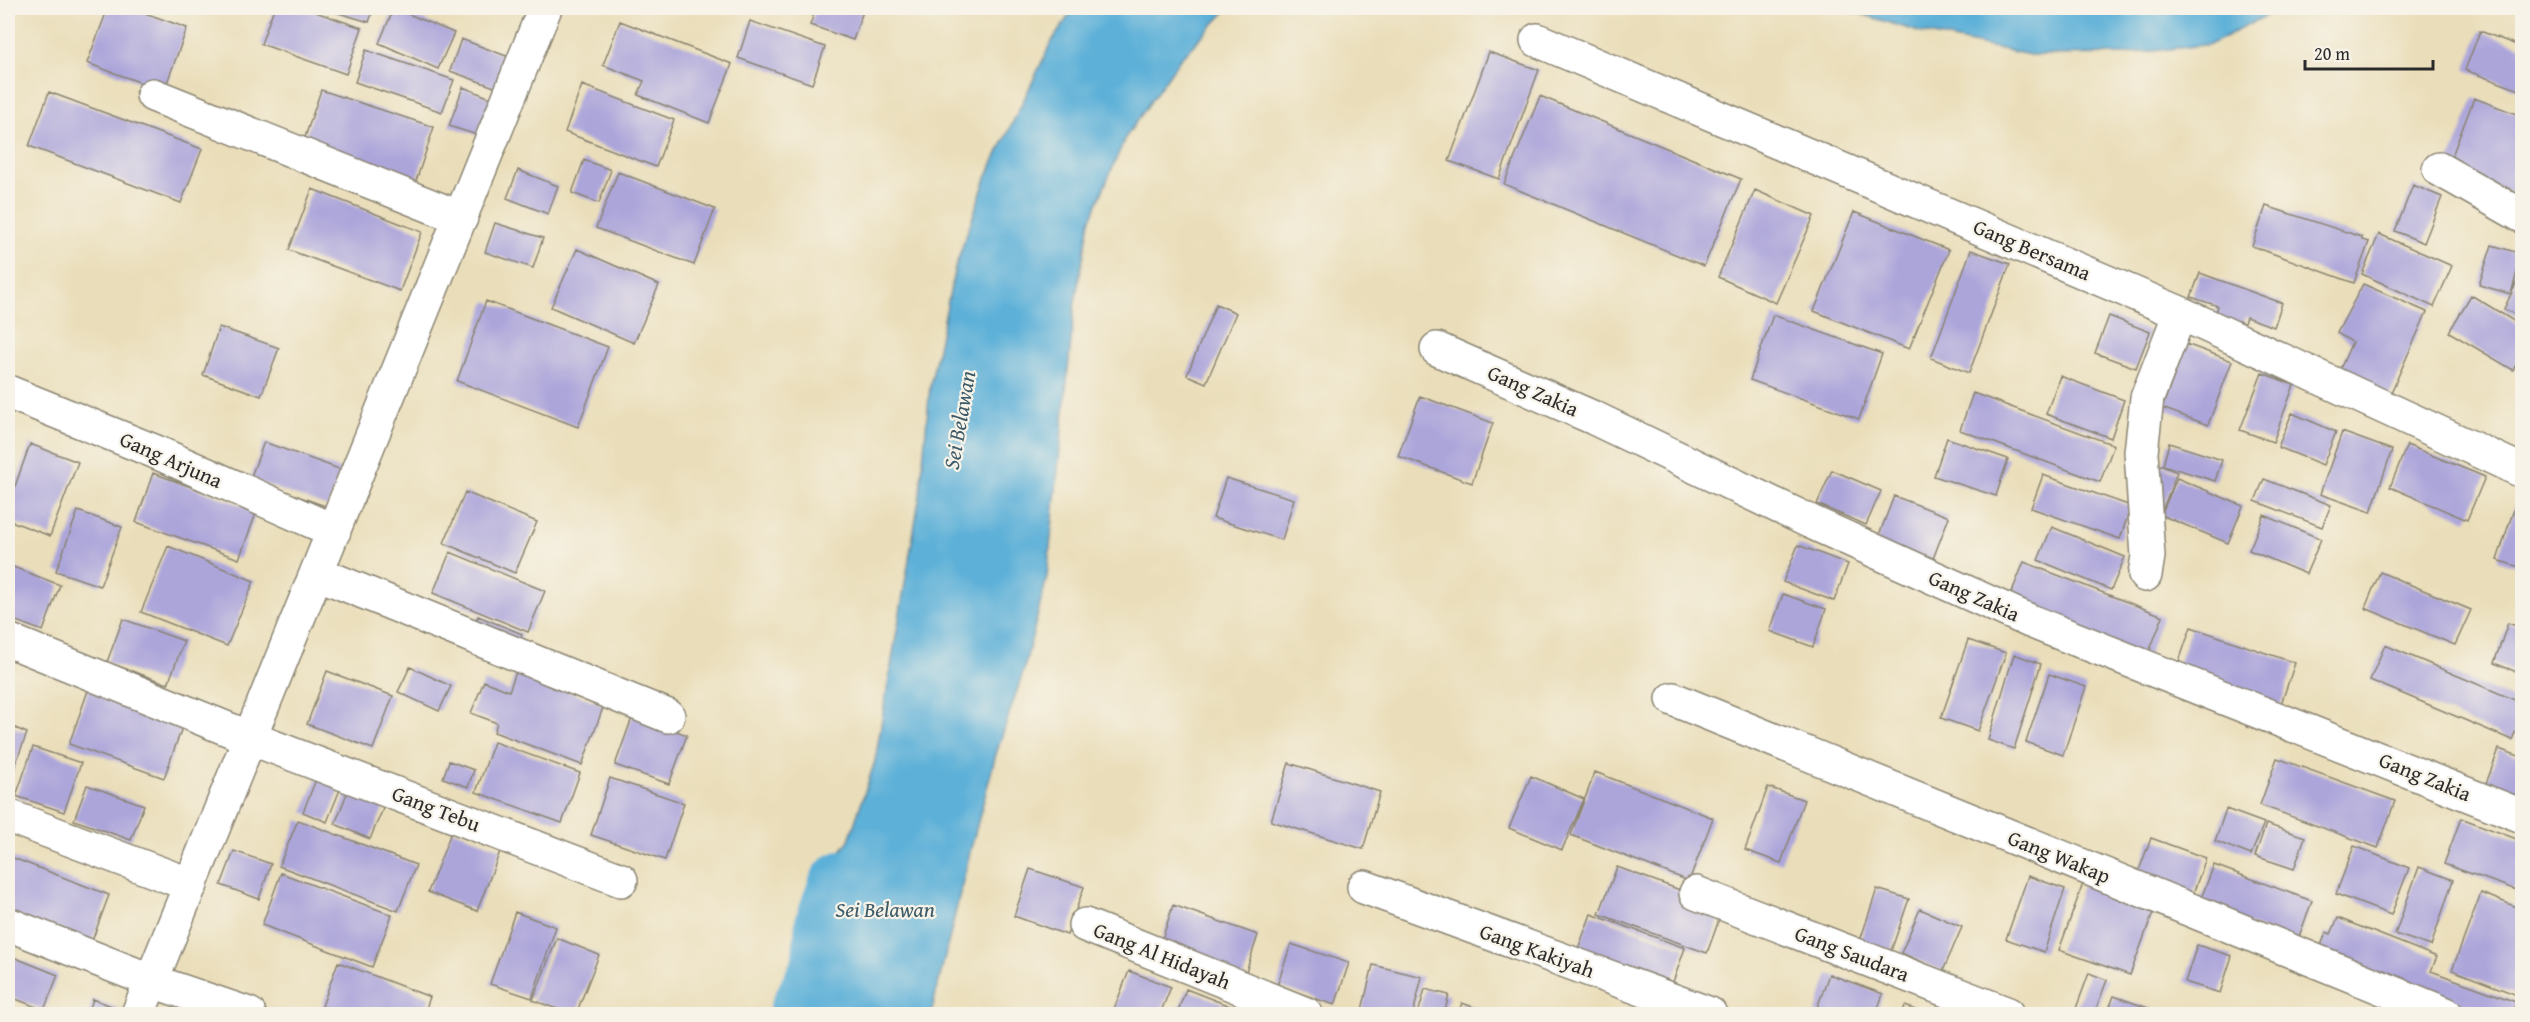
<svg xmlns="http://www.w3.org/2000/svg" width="2530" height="1022" viewBox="0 0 2530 1022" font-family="'Gentium Book Plus',serif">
	<rect width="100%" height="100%" fill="#f7f3e8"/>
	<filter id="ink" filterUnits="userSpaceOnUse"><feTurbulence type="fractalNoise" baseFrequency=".0167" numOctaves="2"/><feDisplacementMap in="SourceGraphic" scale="12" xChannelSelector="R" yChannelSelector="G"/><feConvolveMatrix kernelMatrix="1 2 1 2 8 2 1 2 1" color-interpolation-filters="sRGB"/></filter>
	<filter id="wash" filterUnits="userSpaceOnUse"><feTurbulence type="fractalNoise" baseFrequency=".008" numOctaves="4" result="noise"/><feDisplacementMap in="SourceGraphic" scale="24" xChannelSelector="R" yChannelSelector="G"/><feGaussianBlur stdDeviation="1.35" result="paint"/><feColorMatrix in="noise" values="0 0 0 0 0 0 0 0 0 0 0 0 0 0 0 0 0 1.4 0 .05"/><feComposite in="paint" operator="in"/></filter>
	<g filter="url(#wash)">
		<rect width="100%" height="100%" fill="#eadeba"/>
		<path fill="#5db0d8" stroke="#446e82" stroke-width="1.5" d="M1074 8H1229L1180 59 1125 138 1090 221 1075 301 1047 577 1024 669 996 754 970 852 931 1014H817L822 1001 814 929V899L824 873 849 840 875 761 920 494 930 386 955 268 986 178 1052 41Z
			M1842 8H2281L2211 44 2128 54 2030 55 1919 32Z"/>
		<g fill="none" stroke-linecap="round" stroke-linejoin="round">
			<path stroke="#5db0d8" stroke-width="76" d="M807 1014 829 969 833 924 846 888"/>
		</g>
		<g id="blocks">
			<path fill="#aca5da" d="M108 8H131L187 28 164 91 87 63Z
				M274 8H304L362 28 346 74 261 44Z
				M322 8H374L369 22Z
				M394 8 454 33 438 69 379 43Z
				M816 8H864L853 40 810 25Z
				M620 21 732 64 709 123 638 95 644 81 603 65Z
				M750 21 825 47 812 84 738 58Z
				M2480 31 2522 47V91L2465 70Z
				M461 39 509 57 497 88 450 71Z
				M366 50 454 80 442 112 355 82Z
				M1489 52 1539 70 1499 179 1449 161Z
				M582 85 674 120 656 167 565 132Z
				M463 87 493 99 480 136 449 126Z
				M321 90 434 127 415 184 302 146Z
				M49 92 202 149 181 203 29 146Z
				M1540 96 1741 179 1704 266 1504 184Z
				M2474 98 2522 116V198L2447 169Z
				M584 160 611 170 599 203 572 193Z
				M518 170 558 186 548 214 507 198Z
				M618 172 715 209 694 265 596 228Z
				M2413 185 2442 197 2424 243 2395 231Z
				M312 189 422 232 400 291 289 250Z
				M1755 190 1814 216 1776 303 1718 277Z
				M2266 206 2362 237V240L2369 242 2354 283 2252 246Z
				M1854 212 1949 250 1909 349 1814 311Z
				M495 223 543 238 533 268 485 252Z
				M2379 234 2452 266 2434 307 2362 274Z
				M2492 245 2522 254 2511 294 2479 285Z
				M577 249 659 285 634 343 551 307Z
				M1971 250 2010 264 1969 373 1931 358Z
				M2522 271V318L2504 309Z
				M2200 273 2282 303 2274 327 2246 317 2242 329 2214 319 2218 306 2191 297Z
				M2363 284 2427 312 2388 399 2337 376 2352 342 2337 333Z
				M2471 295 2522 326V353L2513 370 2449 332Z
				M486 301 608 347 578 427 457 381Z
				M1216 304 1236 313 1206 383 1187 375Z
				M1773 315 1882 354 1859 419 1750 380Z
				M2109 316 2150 332 2136 368 2095 353Z
				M219 327 279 348 261 396 203 375Z
				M2186 344 2232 361 2208 425 2162 408Z
				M2262 373 2294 385 2273 442 2240 430Z
				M2060 376 2124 400 2111 438 2046 414Z
				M1973 393 2114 445 2100 482 1960 430Z
				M1420 396 1493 423 1472 483 1398 456Z
				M2292 413 2336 432 2323 465 2278 447Z
				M2342 432 2392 450 2371 512 2320 494Z
				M1947 438 2008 459 1996 496 1934 476Z
				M264 442 342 470 328 507 250 479Z
				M2169 443 2222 460 2215 481 2163 465Z
				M30 444 78 462 50 536 8 520V506Z
				M2407 445 2485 477 2467 520 2390 487Z
				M2160 465 2177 472 2162 511 2145 505Z
				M1832 470 1881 491 1866 525 1817 504Z
				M153 473 257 511 239 559 136 522Z
				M2043 475 2131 506 2120 539 2031 508Z
				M1226 478 1294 499 1282 540 1213 518Z
				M2177 478 2243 506 2228 543 2161 515Z
				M2264 479 2331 505 2322 527 2255 501Z
				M465 492 537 522 515 573 444 543Z
				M1894 496 1949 517 1931 564 1876 543Z
				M2518 497 2522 498V568L2497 560Z
				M78 511 122 527 100 586 56 571Z
				M2264 515 2321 539 2306 574 2249 550Z
				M2052 527 2125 557 2111 590 2038 560Z
				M1798 545 1848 564 1834 601 1783 582Z
				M168 546 254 581 227 646 141 612Z
				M450 552 545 591 528 632 433 593Z
				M2024 562 2163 616 2146 660 2006 606Z
				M8 565 60 585 43 631 8 618Z
				M2380 572 2471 610 2455 645 2365 608Z
				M1783 594 1826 609 1813 647 1770 631Z
				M478 616 522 634 517 648 472 629Z
				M123 619 184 641 168 684 107 662Z
				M2508 623 2522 628V674L2494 663Z
				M2191 627 2295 663 2280 707 2176 670Z
				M1968 640 2006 653 1978 731 1941 718Z
				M2385 645 2522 703V715L2512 740 2370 680Z
				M2014 654 2041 664 2014 749 1988 740Z
				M410 667 451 686 439 711 398 692Z
				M327 671 393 696 373 749 307 724Z
				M516 672 604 705 582 765 494 732 497 723 471 713 484 681 509 691Z
				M2049 674 2086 687 2063 755 2026 742Z
				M89 688 184 722 164 778 69 744Z
				M633 715 687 735 669 784 615 765Z
				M8 725 27 733 8 784Z
				M494 742 580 773 562 823 476 792Z
				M33 747 81 763 64 812 16 796Z
				M2499 749 2522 757V809L2482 794Z
				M2277 758 2395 801 2378 848 2260 805Z
				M449 761 474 770 468 787 443 778Z
				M1289 763 1380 792 1363 849 1271 821Z
				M321 767 345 777 327 822 303 812Z
				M1595 772 1713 818 1689 881 1571 835Z
				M1531 776 1584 799 1562 850 1509 828Z
				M610 778 684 803 665 860 591 835Z
				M351 783 388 797 370 839 335 824Z
				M87 785 144 805 131 840 74 820Z
				M1768 787 1804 800 1781 863 1745 850Z
				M2226 809 2264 823 2251 855 2215 841Z
				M2461 818 2522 841V892L2444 864Z
				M298 820 416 865 398 911 279 866Z
				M2266 824 2305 837 2294 869 2255 856Z
				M452 830 501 849 477 911 428 892Z
				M2151 838 2206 858 2190 902 2135 881Z
				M2354 846 2409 868 2391 915 2336 894Z
				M234 851 271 864 259 899 221 885Z
				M8 856 109 895 89 949 8 917Z
				M2214 865 2312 901 2297 942 2198 906Z
				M1617 867 1724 906 1707 953 1599 914Z
				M2419 867 2453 880 2431 946 2395 934Z
				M1030 869 1084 887 1067 935 1014 916Z
				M281 873 392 915 372 967 262 925Z
				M2028 876 2065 889 2044 952 2006 939Z
				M2084 881 2155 907 2130 975 2059 950Z
				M1877 889 1909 899 1891 951 1860 941Z
				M2481 893 2522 909V997L2452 970Z
				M1173 905 1258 935 1244 978 1159 949Z
				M1920 909 1962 927 1943 971 1901 953Z
				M515 912 556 927 532 998 490 984Z
				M1591 914 1685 948 1673 982 1626 965 1621 977 1574 960Z
				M2338 918 2437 957 2431 971 2516 1002 2512 1014H2467L2316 960 2326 932 2331 934Z
				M557 938 599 955 576 1014H570L533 1000Z
				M1291 944 1349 963 1335 1005 1277 986Z
				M2197 945 2232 956 2220 993 2185 982Z
				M8 955 58 975 44 1010 8 996Z
				M338 962 430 997 424 1014H345L322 1006Z
				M1373 965 1422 977 1413 1014H1361Z
				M1129 971 1171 987 1160 1014H1112Z
				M2089 973 2107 980 2094 1014H2074Z
				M1829 974 1883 994 1876 1014H1815Z
				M1186 989 1240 1010 1239 1014H1177Z
				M1425 989 1449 995 1444 1014H1418Z
				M2114 996 2165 1014H2107Z
				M93 999 122 1010 121 1014H88Z
				M1462 1003 1493 1014H1458Z
				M1905 1006 1928 1014H1902Z"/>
		</g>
	</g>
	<g filter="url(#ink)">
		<use href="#blocks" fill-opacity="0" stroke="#8a8472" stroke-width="1.5"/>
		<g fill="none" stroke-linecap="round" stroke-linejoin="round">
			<defs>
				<path id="minor" d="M1537 40 2180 313 2522 471
					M153 95 461 218
					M2439 169 2522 216
					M1437 349 1594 418 1811 522 2030 621 2522 816
					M8 392 156 452 334 531
					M317 573 668 716
					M2145 575 2148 556 2141 452 2147 398 2180 313
					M8 640 250 738 621 880
					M1673 699 2446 1014
					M8 816 191 885
					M1364 887 1710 1014
					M1696 893 2008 1014
					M8 924 152 981 249 1014
					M1085 925 1306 1014
					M138 1014 545 8"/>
			</defs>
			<use href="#minor" stroke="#8a8472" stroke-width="36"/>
			<use href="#minor" stroke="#fff" stroke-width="33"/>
		</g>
	</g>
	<g text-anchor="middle" stroke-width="4.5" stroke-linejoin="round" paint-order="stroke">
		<g font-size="21" fill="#2b2b2b" stroke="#f7f3e8">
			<text transform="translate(2032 250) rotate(23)" y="7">Gang Bersama</text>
			<text transform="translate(1533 391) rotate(24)" y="7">Gang Zakia</text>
			<text transform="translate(171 460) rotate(24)" y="7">Gang Arjuna</text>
			<text transform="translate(1974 596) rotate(24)" y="7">Gang Zakia</text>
			<text transform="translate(2425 777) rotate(22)" y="7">Gang Zakia</text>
			<text transform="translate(436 809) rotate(21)" y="7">Gang Tebu</text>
			<text transform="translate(2059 857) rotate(22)" y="7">Gang Wakap</text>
			<text transform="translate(1537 951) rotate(20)" y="7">Gang Kakiyah</text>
			<text transform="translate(1852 954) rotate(21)" y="7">Gang Saudara</text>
			<text transform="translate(1162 956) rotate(22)" y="7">Gang Al Hidayah</text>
		</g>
		<g font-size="22" font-style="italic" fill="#3c5a68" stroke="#f7f3e8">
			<text transform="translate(959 420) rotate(-80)" y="8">Sei Belawan</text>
			<text x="885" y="917">Sei Belawan</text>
		</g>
	</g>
	<rect width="2530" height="1022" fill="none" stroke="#f7f3e8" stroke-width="30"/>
	<path d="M2305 60v9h128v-9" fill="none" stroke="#2b2b2b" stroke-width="3"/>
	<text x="2314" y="60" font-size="18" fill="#2b2b2b" stroke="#f7f3e8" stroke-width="4.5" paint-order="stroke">20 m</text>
</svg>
